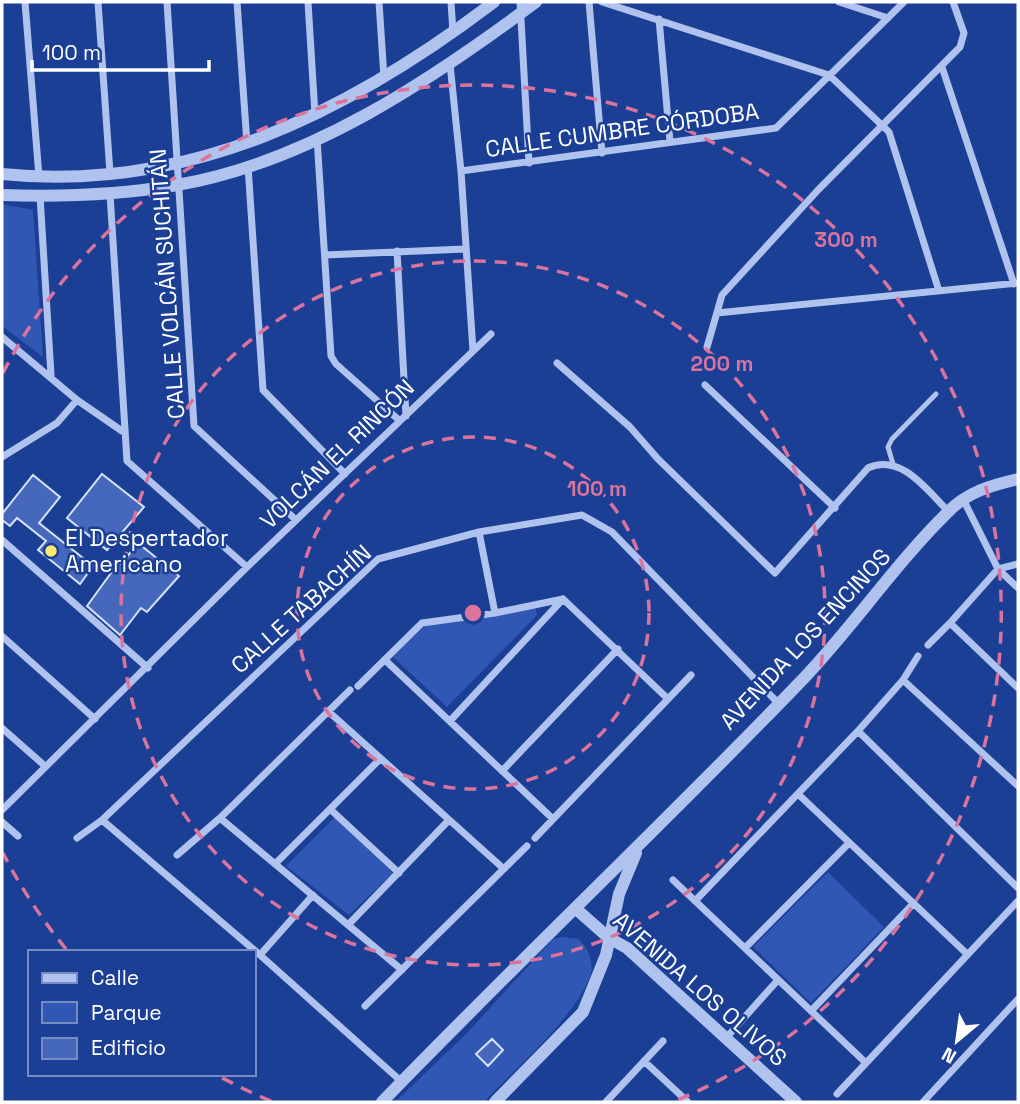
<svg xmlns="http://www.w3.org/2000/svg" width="1020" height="1104" viewBox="0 0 1020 1104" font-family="'Space Grotesk',sans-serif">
	<rect width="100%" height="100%" fill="#1c3f96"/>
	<path fill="#3157b4" d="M2 204 33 210 43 357 2 326Z
		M535 607 537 615 447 707 393 657 426 625Z
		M335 817 393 873 349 915 286 866Z
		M828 872 884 927 811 1003 753 947Z
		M562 937 579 939C587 948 594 960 591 973 578 1016 515 1068 484 1102H395L467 1033 553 939Z"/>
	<path fill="#4568bc" stroke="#d6e1fb" stroke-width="2" d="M102 474 144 507 107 550 67 518Z
		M33 475 60 497 39 523 93 566 80 584 38 550 46 541 17 518 10 526 2 520V514Z
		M138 543 179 576 147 612 141 608 120 635 87 606 119 562 121 564Z
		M492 1039 503 1050 488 1066 476 1054Z"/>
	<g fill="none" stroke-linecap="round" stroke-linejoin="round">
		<path stroke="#b0c3ef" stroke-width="5" d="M893 464 888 447 892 439 936 394"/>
		<path stroke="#b0c3ef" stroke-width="7" d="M25 2 39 177
			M98 2 110 173
			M167 2 194 426 296 520
			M237 2 247 144
			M308 2 315 115
			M379 2 384 78
			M451 2 453 33
			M520 2 529 163
			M589 2 602 153
			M602 2 829 75 889 132 939 291
			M839 2 888 18
			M659 19 670 142
			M450 64 461 171 473 351
			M942 67 1014 284
			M317 138 331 356 336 364 400 421
			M248 166 263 390 345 474
			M461 171 776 128 904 2
			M110 194 127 461 247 567
			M40 196 51 375
			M397 251 406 416
			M325 255 465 249
			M717 313 1018 283
			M2 337 77 400 122 431
			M707 347 722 295 818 190 960 47 964 33 953 2
			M557 363 630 427 658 459 775 573 868 468C901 453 927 490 948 511
			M705 385 835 508
			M2 457 57 423 77 400
			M963 499 998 569 1018 588
			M479 532 495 613
			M2 540 148 668
			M1018 564 998 569 950 623 1018 688
			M563 599 667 698
			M2 636 95 719
			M928 645 950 623
			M385 660 553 819
			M903 680 1018 786
			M358 686 422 623 495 613 563 599
			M329 712 504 869
			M450 721 563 599
			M2 728 45 766
			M858 731 1018 888
			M502 771 618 649
			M798 794 966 953
			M330 809 399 873
			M2 810 247 567 491 334
			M220 818 402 970
			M102 820 260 955 402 1082
			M2 822 18 836
			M77 838 102 820 378 559 479 532 582 515 612 532 779 704
			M535 838 691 675
			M177 855 220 818 350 690
			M275 864 380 759
			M673 880 865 1062
			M695 901 858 731 903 680 918 656
			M348 925 448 821
			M745 948 849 843
			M260 955 313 895
			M365 1006 527 846
			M811 1011 914 903
			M726 1038 778 980
			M644 1061 688 1102
			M837 1094 1018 901
			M606 1102 663 1041
			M923 1102 1018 999"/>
		<path stroke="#b0c3ef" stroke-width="12" d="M2 174C189 193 349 112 494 2
			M2 195C60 197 120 195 177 185 310 162 431 80 536 2
			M575 908 609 938 627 948 796 1102
			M382 1102C521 958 667 821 805 677 855 624 896 563 948 512 967 492 992 485 1018 479
			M495 1102 583 1012 606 955 619 894 636 853"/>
	</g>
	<g fill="none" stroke="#da749d" stroke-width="3.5" stroke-dasharray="12 9">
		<circle cx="473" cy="613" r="176"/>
		<circle cx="473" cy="613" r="352"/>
		<path d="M271 1101A528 528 0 0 1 217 1075M66 949A528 528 0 0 1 3 853M3 373A528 528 0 1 1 675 1101"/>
	</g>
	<circle fill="#ffec6e" stroke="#1c3f96" stroke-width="2.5" cx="51" cy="551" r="7"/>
	<g text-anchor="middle" stroke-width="5" stroke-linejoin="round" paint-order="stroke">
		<g font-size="23" fill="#fff" stroke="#1c3f96">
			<text transform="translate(622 130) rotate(-8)" y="8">CALLE CUMBRE CÓRDOBA</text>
			<text transform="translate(167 284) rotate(-94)" y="8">CALLE VOLCÁN SUCHITÁN</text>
			<text transform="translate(337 454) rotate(-44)" y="8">VOLCÁN EL RINCÓN</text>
			<text transform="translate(301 609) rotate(-42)" y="8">CALLE TABACHÍN</text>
			<text transform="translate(805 639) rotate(-47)" y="8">AVENIDA LOS ENCINOS</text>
			<text transform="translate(700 989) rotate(41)" y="8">AVENIDA LOS OLIVOS</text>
		</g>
		<g font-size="23" fill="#fff" stroke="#1c3f96" text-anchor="start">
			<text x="65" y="546">El Despertador<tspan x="65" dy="26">Americano</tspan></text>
		</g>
	</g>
	<circle cx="473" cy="613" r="10" fill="#da749d" stroke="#1c3f96" stroke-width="3.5"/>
	<g font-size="21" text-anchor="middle" font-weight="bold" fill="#da749d" stroke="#1c3f96" stroke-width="5" stroke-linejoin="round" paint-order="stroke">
		<text x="846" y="247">300 m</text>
		<text x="722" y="371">200 m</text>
		<text x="597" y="496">100 m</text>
	</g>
	<rect width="1020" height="1104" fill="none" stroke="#ffffff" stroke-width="7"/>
	<rect x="28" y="950" width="228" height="126" fill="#1c3f96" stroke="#778cc0" stroke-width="2"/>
	<rect x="42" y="973" width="35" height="10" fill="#b0c3ef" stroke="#778cc0" stroke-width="2"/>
	<text x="91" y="985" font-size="21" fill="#ffffff">Calle</text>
	<rect x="42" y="1002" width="35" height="21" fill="#3157b4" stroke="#778cc0" stroke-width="2"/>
	<text x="91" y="1020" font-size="21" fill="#ffffff">Parque</text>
	<rect x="42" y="1038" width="35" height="21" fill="#4568bc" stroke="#778cc0" stroke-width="2"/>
	<text x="91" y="1055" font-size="21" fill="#ffffff">Edificio</text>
	<g transform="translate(957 1041) rotate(209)" stroke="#1c3f96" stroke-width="5" paint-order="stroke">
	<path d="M0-5L12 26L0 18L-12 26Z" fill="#ffffff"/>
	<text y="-10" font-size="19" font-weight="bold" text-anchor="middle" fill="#ffffff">N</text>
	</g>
	<path d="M32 60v10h177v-10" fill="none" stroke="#ffffff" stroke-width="3.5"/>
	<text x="42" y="60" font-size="21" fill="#ffffff" stroke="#1c3f96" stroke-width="5" paint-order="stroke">100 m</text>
</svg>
